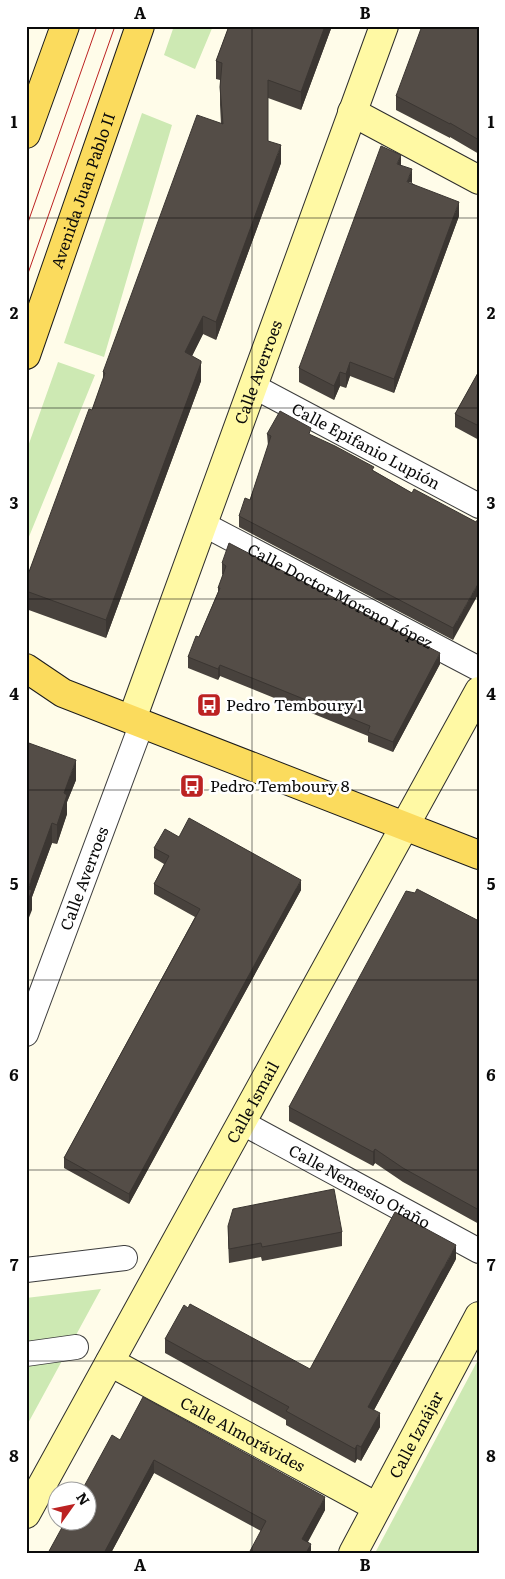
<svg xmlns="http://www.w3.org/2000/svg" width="505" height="1579" viewBox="0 0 505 1579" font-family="Literata,serif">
	<rect width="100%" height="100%" fill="#fffce9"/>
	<path fill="#cde9b3" d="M174 26H213L195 69 164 55Z
		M142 113 172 125 104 357 64 343Z
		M58 362 95 375 26 544V452Z
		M101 1289 26 1427V1298Z
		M479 1358V1553H375Z"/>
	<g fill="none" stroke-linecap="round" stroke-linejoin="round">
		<defs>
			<g id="street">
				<path id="s1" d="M253 386 479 506"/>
				<path id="s2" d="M203 524 479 669"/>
				<path id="s3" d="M26 1034 142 723"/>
				<path id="s4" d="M241 1122 479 1251"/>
				<path d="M26 1270 125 1258"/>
				<path d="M26 1354 76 1347"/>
			</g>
			<g id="secondary">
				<path d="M352 112 479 180"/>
				<path id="s5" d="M132 719 384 26"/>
				<path id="s6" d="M110 1362 377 1507"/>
				<path id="s7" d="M26 1514 479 691"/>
				<path id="s8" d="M353 1553 479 1316"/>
			</g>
			<g id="primary">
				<path d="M26 134 65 26"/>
				<path id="s9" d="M26 355 140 26"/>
				<path d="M26 668 63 693 479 855"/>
			</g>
		</defs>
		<use href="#street" stroke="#3e3e3e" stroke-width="26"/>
		<use href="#secondary" stroke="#2d2d2d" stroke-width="30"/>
		<use href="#primary" stroke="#1c1c1c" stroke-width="30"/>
		<use href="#street" stroke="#fff" stroke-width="24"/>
		<use href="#secondary" stroke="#fff9a4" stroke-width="28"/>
		<use href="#primary" stroke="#fbdb5d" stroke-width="28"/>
		<path stroke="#bc2222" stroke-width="1" d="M26 228 97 26
			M26 279 115 26"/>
	</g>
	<path fill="#48423d" d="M229 26H332L301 110 268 98V141L281 163 216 340 203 334 192 356 201 379V381L106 638 26 609V580L92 410 103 380V372L221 124 220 105V80L216 79V61Z
		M479 28V154L450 137V138L396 110V96Z
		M412 183 459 216 394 393 350 376 346 388 340 386 334 400 299 382V368Z
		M479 371V440L455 427V414Z
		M267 434 311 435 374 471 412 493 476 522 453 640 239 527V516L250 500 268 446Z
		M222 563 440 664 393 752 368 742V736L220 676 218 680 188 668V657L199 637 218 592V588L223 575 222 574Z
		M26 742 76 780 67 802V814L57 844 52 843 32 897V910Z
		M179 837 301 890 129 1204 64 1168V1158L195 917 154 894V884L164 864 154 858V848Z
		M479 921V1224L403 1182 375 1163 373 1166 289 1121V1107Z
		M228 1226 342 1232V1246L262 1261 261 1257 229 1263 228 1240Z
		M456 1259 374 1410 380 1427 361 1461 357 1459 355 1463 286 1425V1420L165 1353V1339L310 1369Z
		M120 1440 325 1510 308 1542 311 1553 261 1531 154 1473 111 1553H48Z"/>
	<path fill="#3b3632" d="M325 26H332L301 110V92Z
		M281 145V163L216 340V322Z
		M401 155V169L397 164Z
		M412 169V183L407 182Z
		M459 202V216L394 393V379Z
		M203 316V334L185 370V352Z
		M201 361V381L106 638V620Z
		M350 362V376L346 388V374Z
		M340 372V386L334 400V386Z
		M479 582V593L453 640V628Z
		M440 653V664L393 752V742Z
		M220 665V676L218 680V669Z
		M76 760V780L67 802V814L57 844V825L64 793Z
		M52 823V843L32 897V910L26 925V906L28 889Z
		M301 880V890L129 1204V1194Z
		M375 1149V1163L373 1166V1152Z
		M456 1245V1259L368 1421V1407Z
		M380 1413V1427L361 1461V1447Z
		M357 1445V1459L355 1463V1449Z
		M154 1460V1473L111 1553H104Z
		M325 1497V1510L302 1552V1539Z
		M311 1544V1553H306Z"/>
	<path fill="#544d47" stroke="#3b3632" d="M229 26H325L301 92 268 80V141L281 145 216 322 203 316 185 352 201 361V363L106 620 26 591V580L89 409 92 410 105 373 103 372 197 115 223 124 220 87 222 63 216 61Z
		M422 26H478L479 28V140L450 123V124L396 96Z
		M381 146 401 155 397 164 412 169 407 182 459 202 394 379 350 362 346 374 340 372 334 386 299 368Z
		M479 371V426L455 414Z
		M280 411 311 428 309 434 335 446 374 467 372 470 412 493 414 489 476 522 479 517V582L453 628 239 516 245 498 250 500 271 436 267 434Z
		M229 543 440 653 393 742 368 732 370 726 220 665 218 669 188 657 196 636 199 637 220 588H218L226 566 222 563Z
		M26 742 76 760 64 793 67 795 57 825 52 823 28 889 32 890 26 906Z
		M189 818 301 880 129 1194 64 1158 200 909 154 884 169 856 154 848 165 829 179 837Z
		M417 889 479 921V1210L403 1168 375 1149 373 1152 289 1107 406 891 415 893Z
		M334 1189 342 1232 262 1247 261 1243 229 1249 228 1226 233 1209Z
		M395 1212 456 1245 368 1407 380 1413 361 1447 357 1445 355 1449 286 1411 289 1407 165 1339 184 1305 188 1308 190 1304 310 1369Z
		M143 1397 325 1497 302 1539 311 1544 306 1553H249L266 1521 154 1460 104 1553H48L65 1522H88V1492H81L112 1435 120 1440Z"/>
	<path fill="none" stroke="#0b0b0b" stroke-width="1" stroke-opacity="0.55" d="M252 26V1553M26 218H479M26 408H479M26 599H479M26 790H479M26 980H479M26 1170H479M26 1361H479"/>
	<defs>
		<symbol id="bus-square" viewBox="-11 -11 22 22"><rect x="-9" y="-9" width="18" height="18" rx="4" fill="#bc2222" stroke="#fff"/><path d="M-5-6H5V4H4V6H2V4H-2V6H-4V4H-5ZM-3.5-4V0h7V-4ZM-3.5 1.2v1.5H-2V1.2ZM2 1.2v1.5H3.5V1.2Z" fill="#fff"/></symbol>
	</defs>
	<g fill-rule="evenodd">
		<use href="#bus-square" x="195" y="691" width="28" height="28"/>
		<use href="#bus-square" x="178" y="772" width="28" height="28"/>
	</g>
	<g text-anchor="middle" stroke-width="5" stroke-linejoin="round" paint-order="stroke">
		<g font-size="16" fill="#0b0b0b" stroke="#fff">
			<text dy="6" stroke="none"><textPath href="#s9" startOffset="174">Avenida Juan Pablo II</textPath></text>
			<text dy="6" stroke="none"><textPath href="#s5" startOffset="369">Calle Averroes</textPath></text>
			<text dy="6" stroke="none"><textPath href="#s1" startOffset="128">Calle Epifanio Lupión</textPath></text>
			<text dy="6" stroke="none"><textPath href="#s2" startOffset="155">Calle Doctor Moreno López</textPath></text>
			<text dy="6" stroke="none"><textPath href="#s3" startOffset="166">Calle Averroes</textPath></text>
			<text dy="6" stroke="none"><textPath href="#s7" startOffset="470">Calle Ismail</textPath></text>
			<text dy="6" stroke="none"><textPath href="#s4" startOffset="135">Calle Nemesio Otaño</textPath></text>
			<text dy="6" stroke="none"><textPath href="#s8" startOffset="134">Calle Iznájar</textPath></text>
			<text dy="6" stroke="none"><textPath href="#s6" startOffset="151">Calle Almorávides</textPath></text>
		</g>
		<g font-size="16" fill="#0b0b0b" stroke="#fff" text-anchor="start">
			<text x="226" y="711">Pedro Temboury 1</text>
			<text x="210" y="792">Pedro Temboury 8</text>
		</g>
	</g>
	<rect width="505" height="1579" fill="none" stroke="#ffffff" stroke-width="55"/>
	<g transform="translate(72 1506) rotate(57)"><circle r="24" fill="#ffffff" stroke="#9d9d9d"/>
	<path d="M0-4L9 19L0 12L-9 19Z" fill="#bc2222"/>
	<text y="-8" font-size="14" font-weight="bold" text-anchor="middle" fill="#0b0b0b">N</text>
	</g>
	<rect x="28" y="28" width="450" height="1524" fill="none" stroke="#0b0b0b" stroke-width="2"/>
	<g font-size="16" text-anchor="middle" font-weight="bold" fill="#0b0b0b">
		<text x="140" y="19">A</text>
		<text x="365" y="19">B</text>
		<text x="14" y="128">1</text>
		<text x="491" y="128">1</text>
		<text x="14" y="319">2</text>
		<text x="491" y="319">2</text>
		<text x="14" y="509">3</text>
		<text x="491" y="509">3</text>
		<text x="14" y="700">4</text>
		<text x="491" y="700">4</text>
		<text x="14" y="890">5</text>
		<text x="491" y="890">5</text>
		<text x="14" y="1081">6</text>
		<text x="491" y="1081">6</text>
		<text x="14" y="1271">7</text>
		<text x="491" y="1271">7</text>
		<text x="14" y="1462">8</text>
		<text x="491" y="1462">8</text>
		<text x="140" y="1571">A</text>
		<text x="365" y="1571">B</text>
	</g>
</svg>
